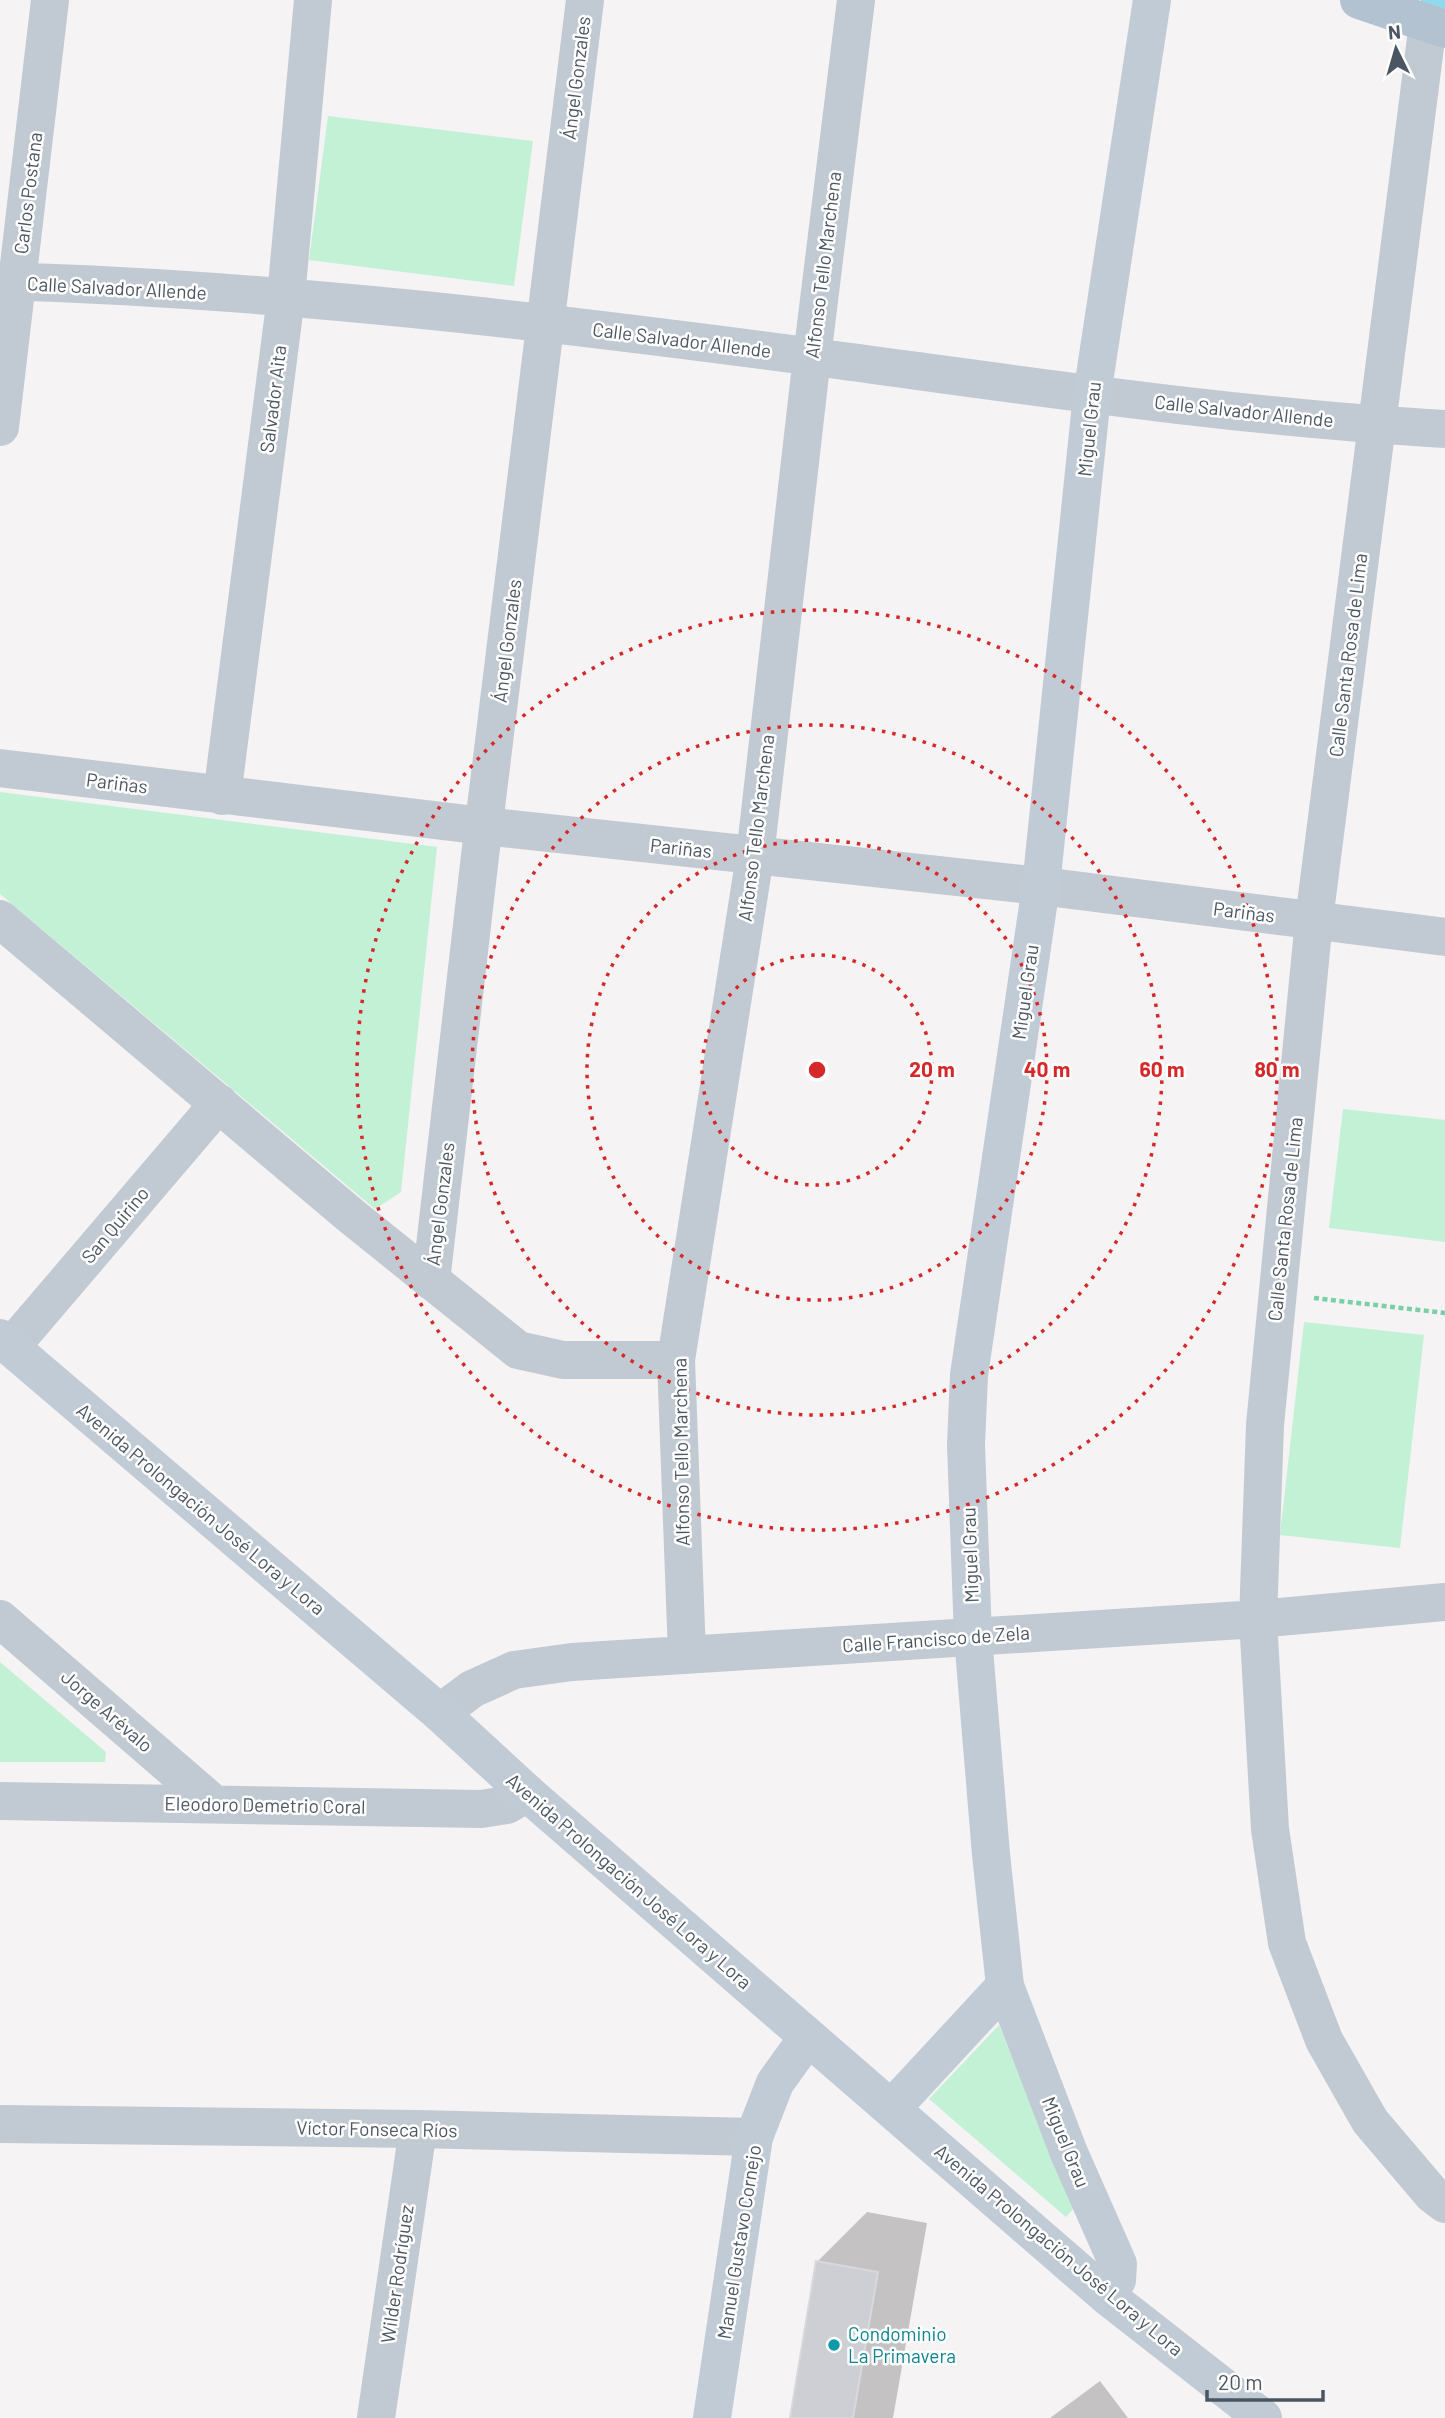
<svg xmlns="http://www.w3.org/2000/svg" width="1445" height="2418" viewBox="0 0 1445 2418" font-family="Barlow,sans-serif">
	<rect width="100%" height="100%" fill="#f5f3f3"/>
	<path fill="#c3f1d5" d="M328 116 533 141 514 286 309 260Z
		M0 792 437 847 401 1192 375 1209 0 894Z
		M1343 1109 1445 1120V1242L1329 1228Z
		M1304 1322 1424 1335 1400 1548 1280 1535Z
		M0 1662 106 1752 105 1762H0Z
		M999 2025 1073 2209 1066 2217 929 2099Z"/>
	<path fill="#0003" d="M867 2212 927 2223 893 2418H791L818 2261Z
		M1100 2381 1128 2418H1050Z"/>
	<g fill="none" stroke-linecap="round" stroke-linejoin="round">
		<path stroke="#90daee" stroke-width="40" d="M1441 0 1445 1"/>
	</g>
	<path fill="#cdcfd5" stroke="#d7d9de" stroke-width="2" d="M816 2261 878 2272 853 2418H790Z"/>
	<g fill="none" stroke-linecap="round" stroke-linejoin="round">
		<path stroke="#7ad0a6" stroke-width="4.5" stroke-dasharray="5 3.5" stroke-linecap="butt" d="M1314 1298 1445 1313"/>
		<path stroke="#c1cad2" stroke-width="38" d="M1428 23 1314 920 1265 1425 1258 1619 1270 1829 1287 1943 1324 2040 1370 2121 1432 2194 1445 2204
			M0 281C273 289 544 321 814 357 1024 385 1234 417 1445 429
			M0 427 50 0
			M0 768 484 826 1041 886 1445 937
			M222 796 286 297 313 0
			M0 919 350 1215 518 1350 563 1360H676
			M431 1281 480 856 585 0
			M11 1347 219 1103
			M0 1619 214 1804
			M687 1655 676 1360 755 856 812 357 856 0
			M440 1713 472 1689 514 1670 572 1662 1258 1619 1445 1602
			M0 1801 481 1809 507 1805 527 1793
			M0 2124 418 2129 754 2137
			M376 2418 418 2129"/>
		<path stroke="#c1cbd6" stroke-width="38" d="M0 1338 440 1713 527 1793 1107 2296 1263 2418
			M892 2108 1005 1986
			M1107 2296 1117 2280 1118 2264 1069 2153 1005 1986 991 1854 973 1637 966 1445 969 1375 1041 886 1092 395 1152 0
			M712 2418 754 2137 775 2083 808 2037"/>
		<path stroke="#b3c2d1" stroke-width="38" d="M1359 0 1445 29"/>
	</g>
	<g fill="none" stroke="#d62828" stroke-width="3.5" stroke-dasharray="3.5 7">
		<circle cx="817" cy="1070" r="115"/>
		<circle cx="817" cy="1070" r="230"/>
		<circle cx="817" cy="1070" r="345"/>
		<circle cx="817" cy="1070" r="460"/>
	</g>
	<circle fill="#0f9aa8" stroke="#fff" stroke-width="2.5" cx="834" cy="2345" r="7"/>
	<g text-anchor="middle" stroke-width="5" stroke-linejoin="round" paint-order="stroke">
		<g font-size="19" fill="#4a5661" stroke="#fff">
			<text transform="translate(576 78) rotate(-83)" y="7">Ángel Gonzales</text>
			<text transform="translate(28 193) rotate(-83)" y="7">Carlos Postana</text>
			<text transform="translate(823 265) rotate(-83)" y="7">Alfonso Tello Marchena</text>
			<text transform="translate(117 288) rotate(3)" y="7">Calle Salvador Allende</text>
			<text transform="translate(682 340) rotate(7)" y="7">Calle Salvador Allende</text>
			<text transform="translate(273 399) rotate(-83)" y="7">Salvador Aita</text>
			<text transform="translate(1244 411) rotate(6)" y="7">Calle Salvador Allende</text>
			<text transform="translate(1089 429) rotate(-84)" y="7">Miguel Grau</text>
			<text transform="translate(507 641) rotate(-83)" y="7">Ángel Gonzales</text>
			<text transform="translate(1348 655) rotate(-83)" y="7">Calle Santa Rosa de Lima</text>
			<text transform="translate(117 783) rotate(7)" y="7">Pariñas</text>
			<text transform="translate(756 828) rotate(-83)" y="7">Alfonso Tello Marchena</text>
			<text transform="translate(681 848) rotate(6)" y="7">Pariñas</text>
			<text transform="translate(1244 912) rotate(7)" y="7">Pariñas</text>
			<text transform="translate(1025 992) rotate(-82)" y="7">Miguel Grau</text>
			<text transform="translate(440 1204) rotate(-83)" y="7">Ángel Gonzales</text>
			<text transform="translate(1285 1219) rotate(-84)" y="7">Calle Santa Rosa de Lima</text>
			<text transform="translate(115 1225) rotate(-50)" y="7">San Quirino</text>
			<text transform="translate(681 1452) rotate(-91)" y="7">Alfonso Tello Marchena</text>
			<text transform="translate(201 1509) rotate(40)" y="7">Avenida Prolongación José Lora y Lora</text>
			<text transform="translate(970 1555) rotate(-92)" y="7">Miguel Grau</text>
			<text transform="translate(936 1639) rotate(-4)" y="7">Calle Francisco de Zela</text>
			<text transform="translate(107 1711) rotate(41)" y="7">Jorge Arévalo</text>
			<text transform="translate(265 1805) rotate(1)" y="7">Eleodoro Demetrio Coral</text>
			<text transform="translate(629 1881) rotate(41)" y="7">Avenida Prolongación José Lora y Lora</text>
			<text transform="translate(377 2129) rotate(1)" y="7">Víctor Fonseca Ríos</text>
			<text transform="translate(1066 2142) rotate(68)" y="7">Miguel Grau</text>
			<text transform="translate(739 2242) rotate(-81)" y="7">Manuel Gustavo Cornejo</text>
			<text transform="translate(1059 2250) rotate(40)" y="7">Avenida Prolongación José Lora y Lora</text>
			<text transform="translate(397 2274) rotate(-82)" y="7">Wilder Rodríguez</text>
		</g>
		<g font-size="19" fill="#0d838f" stroke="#fff" text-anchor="start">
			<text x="848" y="2341">Condominio<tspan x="848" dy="22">La Primavera</tspan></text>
		</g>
	</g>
	<circle cx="817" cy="1070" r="10" fill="#d62828" stroke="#fff" stroke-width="3.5"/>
	<g font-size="21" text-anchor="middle" font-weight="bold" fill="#d62828" stroke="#fff" stroke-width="5" stroke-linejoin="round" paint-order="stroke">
		<text x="932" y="1077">20 m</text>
		<text x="1047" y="1077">40 m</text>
		<text x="1162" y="1077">60 m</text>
		<text x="1277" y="1077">80 m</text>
	</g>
	<g transform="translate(1396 49) rotate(355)" stroke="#ffffff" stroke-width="5" paint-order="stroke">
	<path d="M0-5L12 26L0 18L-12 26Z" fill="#4a5661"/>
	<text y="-10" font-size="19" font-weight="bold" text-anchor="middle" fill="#4a5661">N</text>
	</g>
	<path d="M1207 2390v10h116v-10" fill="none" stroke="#4a5661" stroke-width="3.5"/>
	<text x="1218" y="2390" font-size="21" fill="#4a5661" stroke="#ffffff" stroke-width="5" paint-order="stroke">20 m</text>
</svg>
